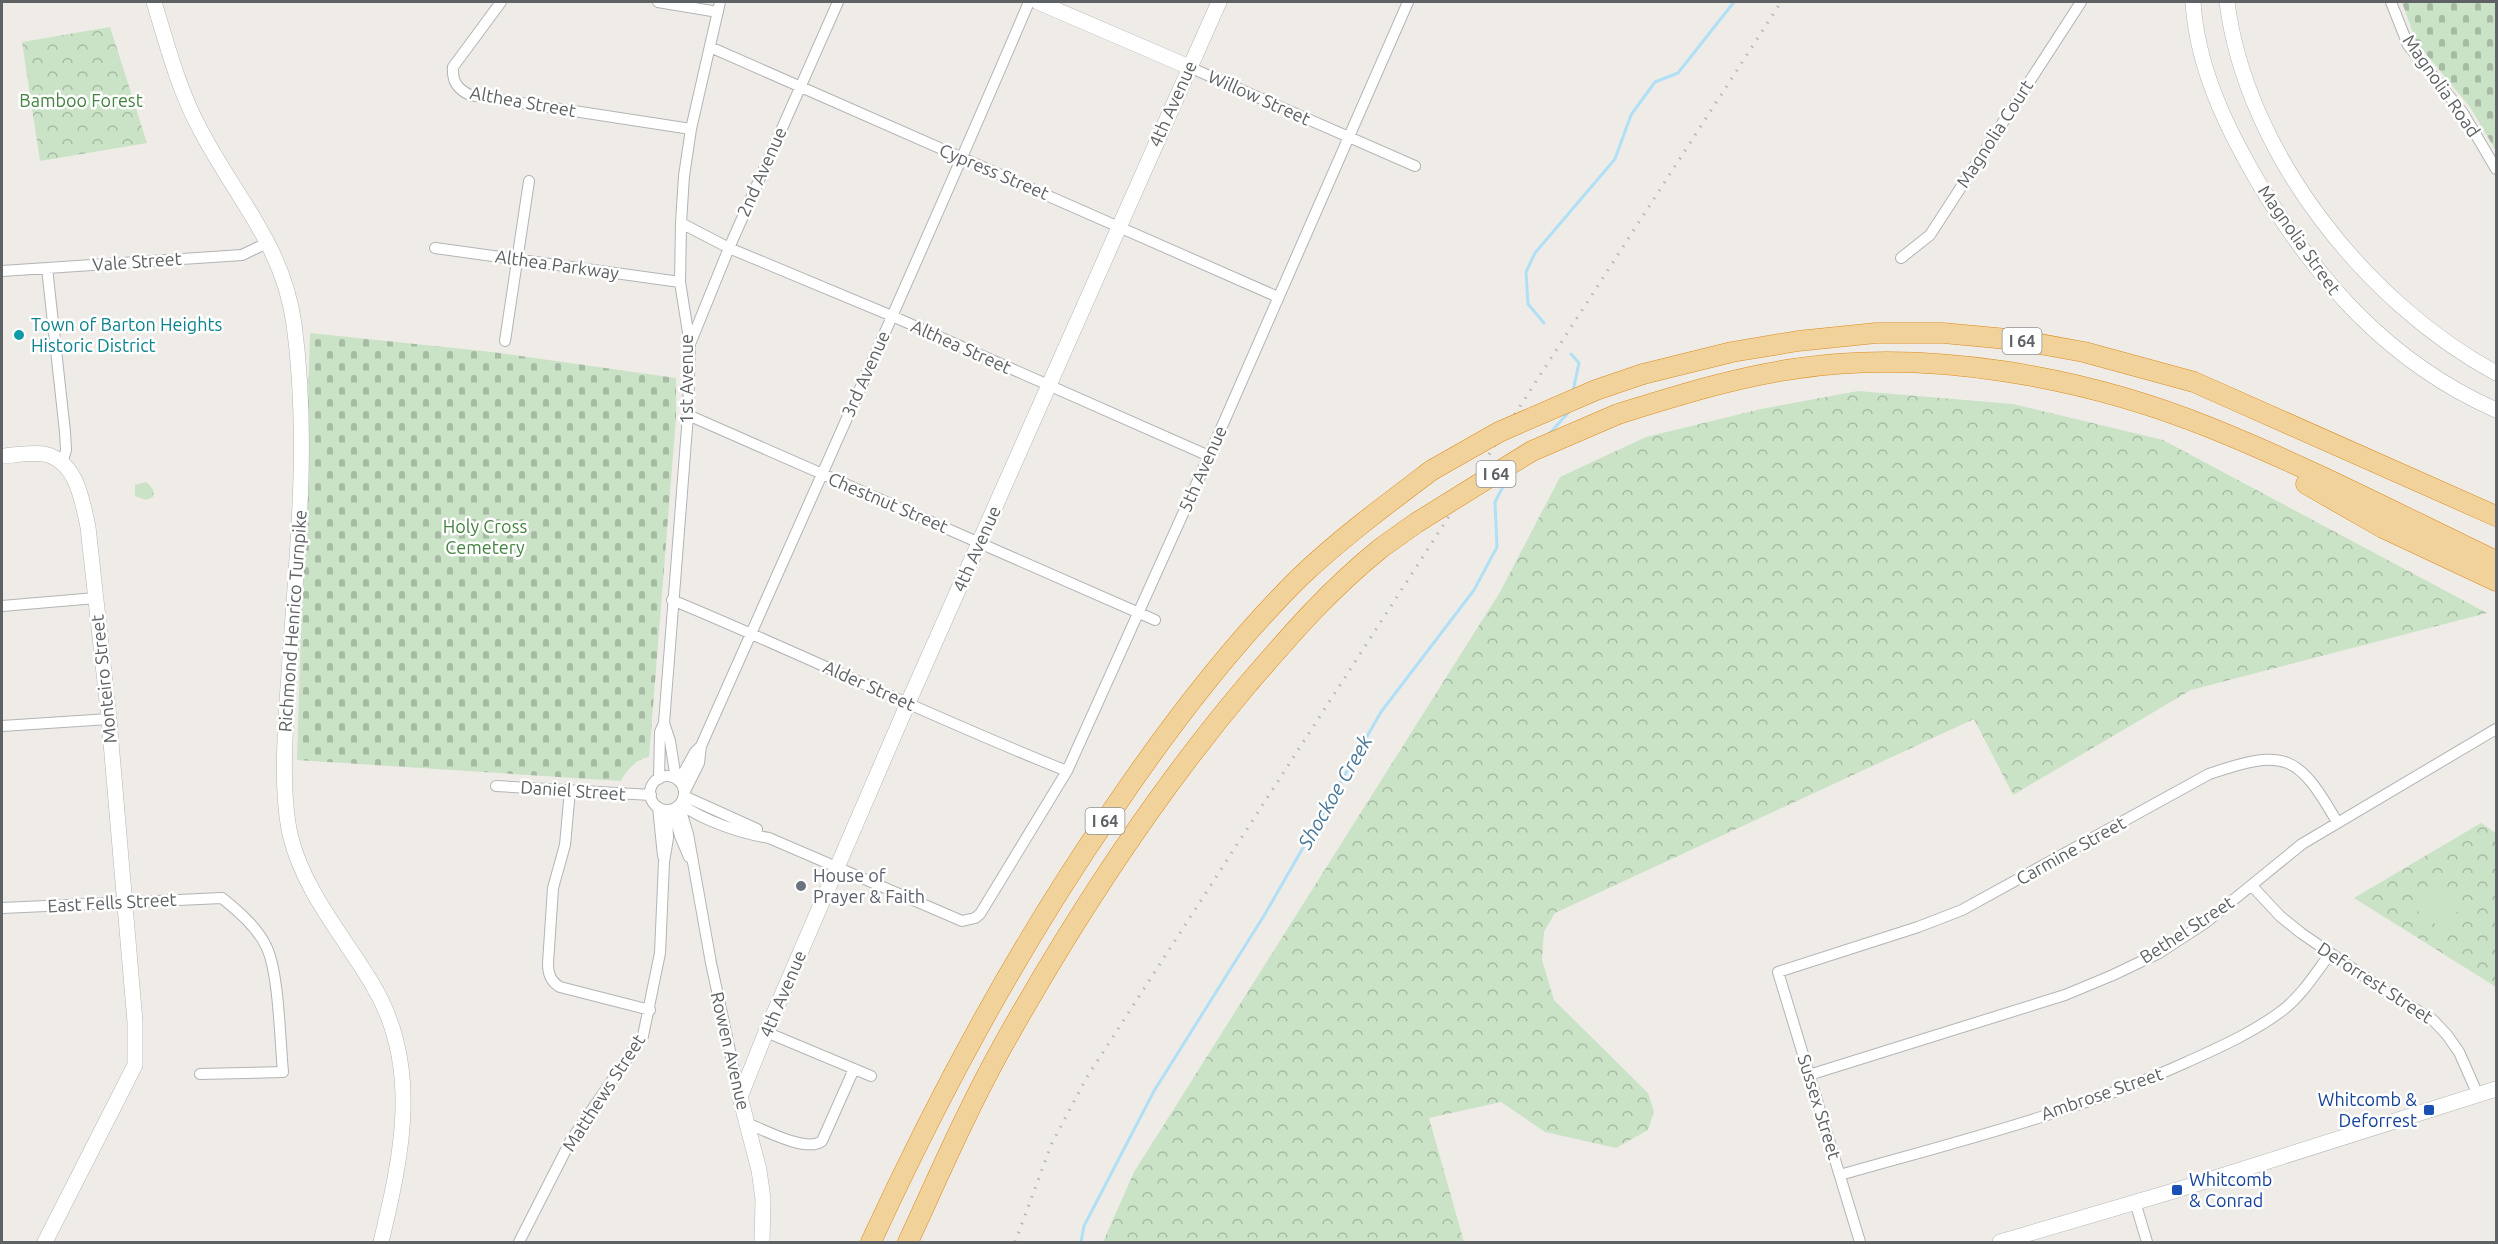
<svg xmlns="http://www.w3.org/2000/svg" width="2498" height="1244" viewBox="0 0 2498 1244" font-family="Ubuntu,sans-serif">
	<defs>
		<pattern id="forest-crowns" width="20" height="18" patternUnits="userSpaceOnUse" patternTransform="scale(1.5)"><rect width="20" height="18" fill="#cae3c6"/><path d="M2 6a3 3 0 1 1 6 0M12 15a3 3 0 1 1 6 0" fill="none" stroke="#a7bba4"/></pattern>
		<pattern id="cemetery-stones" width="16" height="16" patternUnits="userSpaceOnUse" patternTransform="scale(1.5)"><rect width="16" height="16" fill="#cae3c6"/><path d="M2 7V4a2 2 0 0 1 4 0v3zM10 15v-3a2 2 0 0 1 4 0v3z" fill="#a7bba4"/></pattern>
	</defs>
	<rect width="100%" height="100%" fill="#efece7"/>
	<path fill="url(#forest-crowns)" d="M110 27 147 143 40 161 22 42Z
		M1858 391 2013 404 2163 440 2487 613 2191 690 2013 795 1974 719 1555 913 1544 932 1542 960 1554 1000 1648 1093 1654 1111 1648 1130 1616 1148 1545 1132 1501 1102 1429 1118 1464 1242H1103L1134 1172 1500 592 1560 477 1646 437 1761 409Z
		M146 482C151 486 155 490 153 497L146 500 135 496V485Z
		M2481 823 2496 833V987L2354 898Z"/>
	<path fill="url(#cemetery-stones)" d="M2402 2H2496V151L2470 107 2416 42Z
		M310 333 492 352 676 378V418L649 757C638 758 626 770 621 781L297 760Z"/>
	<path fill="#cae3c6" d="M2430 887 2459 909 2443 930 2414 908Z"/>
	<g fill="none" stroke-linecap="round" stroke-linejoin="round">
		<path stroke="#b0dff6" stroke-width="3" d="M1544 323 1528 304 1526 272 1535 253 1615 159 1631 115 1655 82 1678 73 1734 2
			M1571 354 1579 363 1573 391
			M1549 434 1568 413 1569 409
			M1081 1242 1084 1226 1154 1091 1265 914 1381 712 1474 590 1497 547 1495 502 1506 481 1512 474"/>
		<defs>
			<path id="street" d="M501 2 453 67C452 81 457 89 470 95L691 129
				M658 2 718 12
				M2391 2 2408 45 2463 113 2496 169
				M710 47 1278 297
				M1189 67 1415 166
				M681 223 729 248 892 316 1209 456
				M435 248 680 282
				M1901 258 1930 235 2081 2
				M47 268 65 432 66 450 62 464
				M2 271 242 255 269 242
				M505 341 529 181
				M690 344 729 248 838 2
				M688 415 1155 620
				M672 600C805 655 933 718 1067 771
				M2 606 96 598
				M664 723 670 741 676 779
				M2 726 109 719
				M650 793a17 17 0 1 1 34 0a17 17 0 1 1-34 0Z
				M659 779 660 732 664 723 688 415 690 345 680 282 681 223 684 176 691 129 720 2
				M679 781 695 752 701 746C811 498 923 251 1029 2
				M496 786 651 795
				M570 790 565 845 553 888 548 963C548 973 550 981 560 987L650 1010
				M684 793 699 763 701 746
				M684 796 757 829
				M680 804C705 821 739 833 769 838L962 921 975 918 980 914 1067 771 1209 456 1408 2
				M679 805 688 834 711 963 740 1097
				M658 807 663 856
				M673 809 680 836 689 857
				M2252 886 2280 916 2301 933 2378 986 2433 1020 2447 1035 2459 1052 2478 1095
				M2 908 222 898C238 911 257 927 266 946 279 971 280 1042 283 1072L200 1074
				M766 1032 871 1076
				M1809 1075 2065 995 2113 975 2159 953 2205 923 2302 844 2496 729
				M747 1123C764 1130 807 1153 822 1141L854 1069
				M1840 1175C1956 1142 2077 1112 2187 1062 2220 1047 2254 1032 2283 1010 2302 995 2315 974 2330 954
				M2135 1202 2147 1242
				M519 1242 571 1140 643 1036 660 953 664 862 668 838 667 810
				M1860 1242 1778 972 1918 927 1962 910 2209 774C2285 748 2298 754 2337 822"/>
			<path id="secondary" d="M154 2C167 45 179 91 201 131 236 198 283 245 294 324 309 435 298 546 290 657 287 709 279 783 290 834 303 890 342 934 371 982 422 1064 402 1155 381 1242
				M1038 2 1189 67
				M2193 2C2197 66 2225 125 2257 180 2316 280 2388 362 2496 410
				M2227 2C2246 152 2365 302 2496 373
				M2 456C15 455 31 452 44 454 77 461 82 500 88 527L109 719 135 1022V1065L45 1242
				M762 1242 763 1199 759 1170 740 1097 766 1032 908 703 1219 2
				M2000 1242 2177 1190 2496 1089"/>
			<path id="highway" d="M1643 374 1732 352 1798 341 1876 333H1943L2018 340 2084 352 2194 382 2496 516
				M1618 414C1676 396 1733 378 1793 369 1928 348 2085 377 2211 428 2308 467 2402 516 2496 561
				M2306 484 2383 528 2496 581
				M871 1242C940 1092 1018 947 1112 811 1168 728 1229 647 1300 577 1341 538 1387 504 1432 470
				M908 1242C938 1177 967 1110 1002 1047 1073 920 1154 795 1248 684 1292 633 1328 591 1381 548"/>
		</defs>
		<use href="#street" stroke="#b2b4b7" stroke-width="12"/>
		<use href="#secondary" stroke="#b3b6ba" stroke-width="16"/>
		<use href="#highway" stroke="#db8a1a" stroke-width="21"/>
		<use href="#street" stroke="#fff" stroke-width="10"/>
		<use href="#secondary" stroke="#fff" stroke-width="15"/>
		<use href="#highway" stroke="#f1d29b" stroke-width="20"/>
		<path stroke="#b4b5b5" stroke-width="3" stroke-dasharray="1.5 8" stroke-linecap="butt" d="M1015 1242 1052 1143 1087 1077 1781 2"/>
		<defs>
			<path id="highway-bridge" d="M1432 470 1499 432 1596 390 1643 374
				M1381 548 1416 523 1532 451 1618 414"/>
		</defs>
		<use href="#highway-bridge" stroke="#db8a1a" stroke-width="21" stroke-linecap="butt"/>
		<use href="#highway-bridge" stroke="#f1d29b" stroke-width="20"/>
	</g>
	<circle fill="#0f9aa8" stroke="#fff" stroke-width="2" cx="19" cy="335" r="6"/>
	<circle fill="#6b7280" stroke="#fff" stroke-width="2" cx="801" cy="886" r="6"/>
	<g fill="#1a4fb4" stroke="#fff" stroke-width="2">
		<rect x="2423" y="1104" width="12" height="12" rx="3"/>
		<rect x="2171" y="1184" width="12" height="12" rx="3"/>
	</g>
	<g text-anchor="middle" stroke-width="5" stroke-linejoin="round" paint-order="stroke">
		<g fill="#fff" stroke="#8e9193" stroke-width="1.5">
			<rect x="2002.5" y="328" width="39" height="26" rx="4.5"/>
			<rect x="1476.5" y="461" width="39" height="26" rx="4.5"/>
			<rect x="1085.5" y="808" width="39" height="26" rx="4.5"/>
		</g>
		<g font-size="16" font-weight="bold" fill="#5e6265">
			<text x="2022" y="347">I 64</text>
			<text x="1496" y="480">I 64</text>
			<text x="1105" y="827">I 64</text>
		</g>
		<g font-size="18" fill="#5e6265" stroke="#fff">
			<text transform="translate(2441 86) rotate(55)" y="6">Magnolia Road</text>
			<text transform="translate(1259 98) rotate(24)" y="6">Willow Street</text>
			<text transform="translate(523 102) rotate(10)" y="6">Althea Street</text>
			<text transform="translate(1173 104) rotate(-66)" y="6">4th Avenue</text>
			<text transform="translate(1995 134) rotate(-57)" y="6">Magnolia Court</text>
			<text transform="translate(762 172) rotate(-66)" y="6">2nd Avenue</text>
			<text transform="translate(994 172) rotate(23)" y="6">Cypress Street</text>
			<text transform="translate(2299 240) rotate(55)" y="6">Magnolia Street</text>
			<text transform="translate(137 262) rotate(-4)" y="6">Vale Street</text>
			<text transform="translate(557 265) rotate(8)" y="6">Althea Parkway</text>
			<text transform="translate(961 347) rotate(24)" y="6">Althea Street</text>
			<text transform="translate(866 374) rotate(-66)" y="6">3rd Avenue</text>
			<text transform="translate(687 379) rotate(-90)" y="6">1st Avenue</text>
			<text transform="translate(1203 469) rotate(-66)" y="6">5th Avenue</text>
			<text transform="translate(888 503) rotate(23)" y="6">Chestnut Street</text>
			<text transform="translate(977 549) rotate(-66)" y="6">4th Avenue</text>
			<text transform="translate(293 621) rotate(-86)" y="6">Richmond Henrico Turnpike</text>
			<text transform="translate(104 679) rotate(-96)" y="6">Monteiro Street</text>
			<text transform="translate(869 686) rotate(24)" y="6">Alder Street</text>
			<text transform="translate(573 791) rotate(4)" y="6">Daniel Street</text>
			<text transform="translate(2071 851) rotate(-29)" y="6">Carmine Street</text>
			<text transform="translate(112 903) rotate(-3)" y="6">East Fells Street</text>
			<text transform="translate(2187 930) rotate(-33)" y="6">Bethel Street</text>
			<text transform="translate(2375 983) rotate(33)" y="6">Deforrest Street</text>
			<text transform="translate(783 994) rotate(-67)" y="6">4th Avenue</text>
			<text transform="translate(730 1051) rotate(77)" y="6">Rowen Avenue</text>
			<text transform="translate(604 1093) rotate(-57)" y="6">Matthews Street</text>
			<text transform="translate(2102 1094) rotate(-19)" y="6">Ambrose Street</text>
			<text transform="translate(1819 1107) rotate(73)" y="6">Sussex Street</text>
		</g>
		<g font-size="18" fill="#448340" stroke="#fff">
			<text x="81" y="107">Bamboo Forest</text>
			<text x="485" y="533">Holy Cross<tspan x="485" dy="21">Cemetery</tspan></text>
		</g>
		<g font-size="18" fill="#0d838f" stroke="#fff" text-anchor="start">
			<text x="31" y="331">Town of Barton Heights<tspan x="31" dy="21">Historic District</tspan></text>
		</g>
		<g font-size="18" fill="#5b616d" stroke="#fff" text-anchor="start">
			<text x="813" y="882">House of<tspan x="813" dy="21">Prayer &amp; Faith</tspan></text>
		</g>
		<g font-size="18" fill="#164399" stroke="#fff" text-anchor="end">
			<text x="2417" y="1106">Whitcomb &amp;<tspan x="2417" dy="21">Deforrest</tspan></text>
			<text x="2189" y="1186" text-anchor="start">Whitcomb<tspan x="2189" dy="21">&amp; Conrad</tspan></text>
		</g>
		<g font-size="20" font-style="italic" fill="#477696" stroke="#fff">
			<text transform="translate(1335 792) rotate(-60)" y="7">Shockoe Creek</text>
		</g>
	</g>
	<rect width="2498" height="1244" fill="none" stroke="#5e6265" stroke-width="6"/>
</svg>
